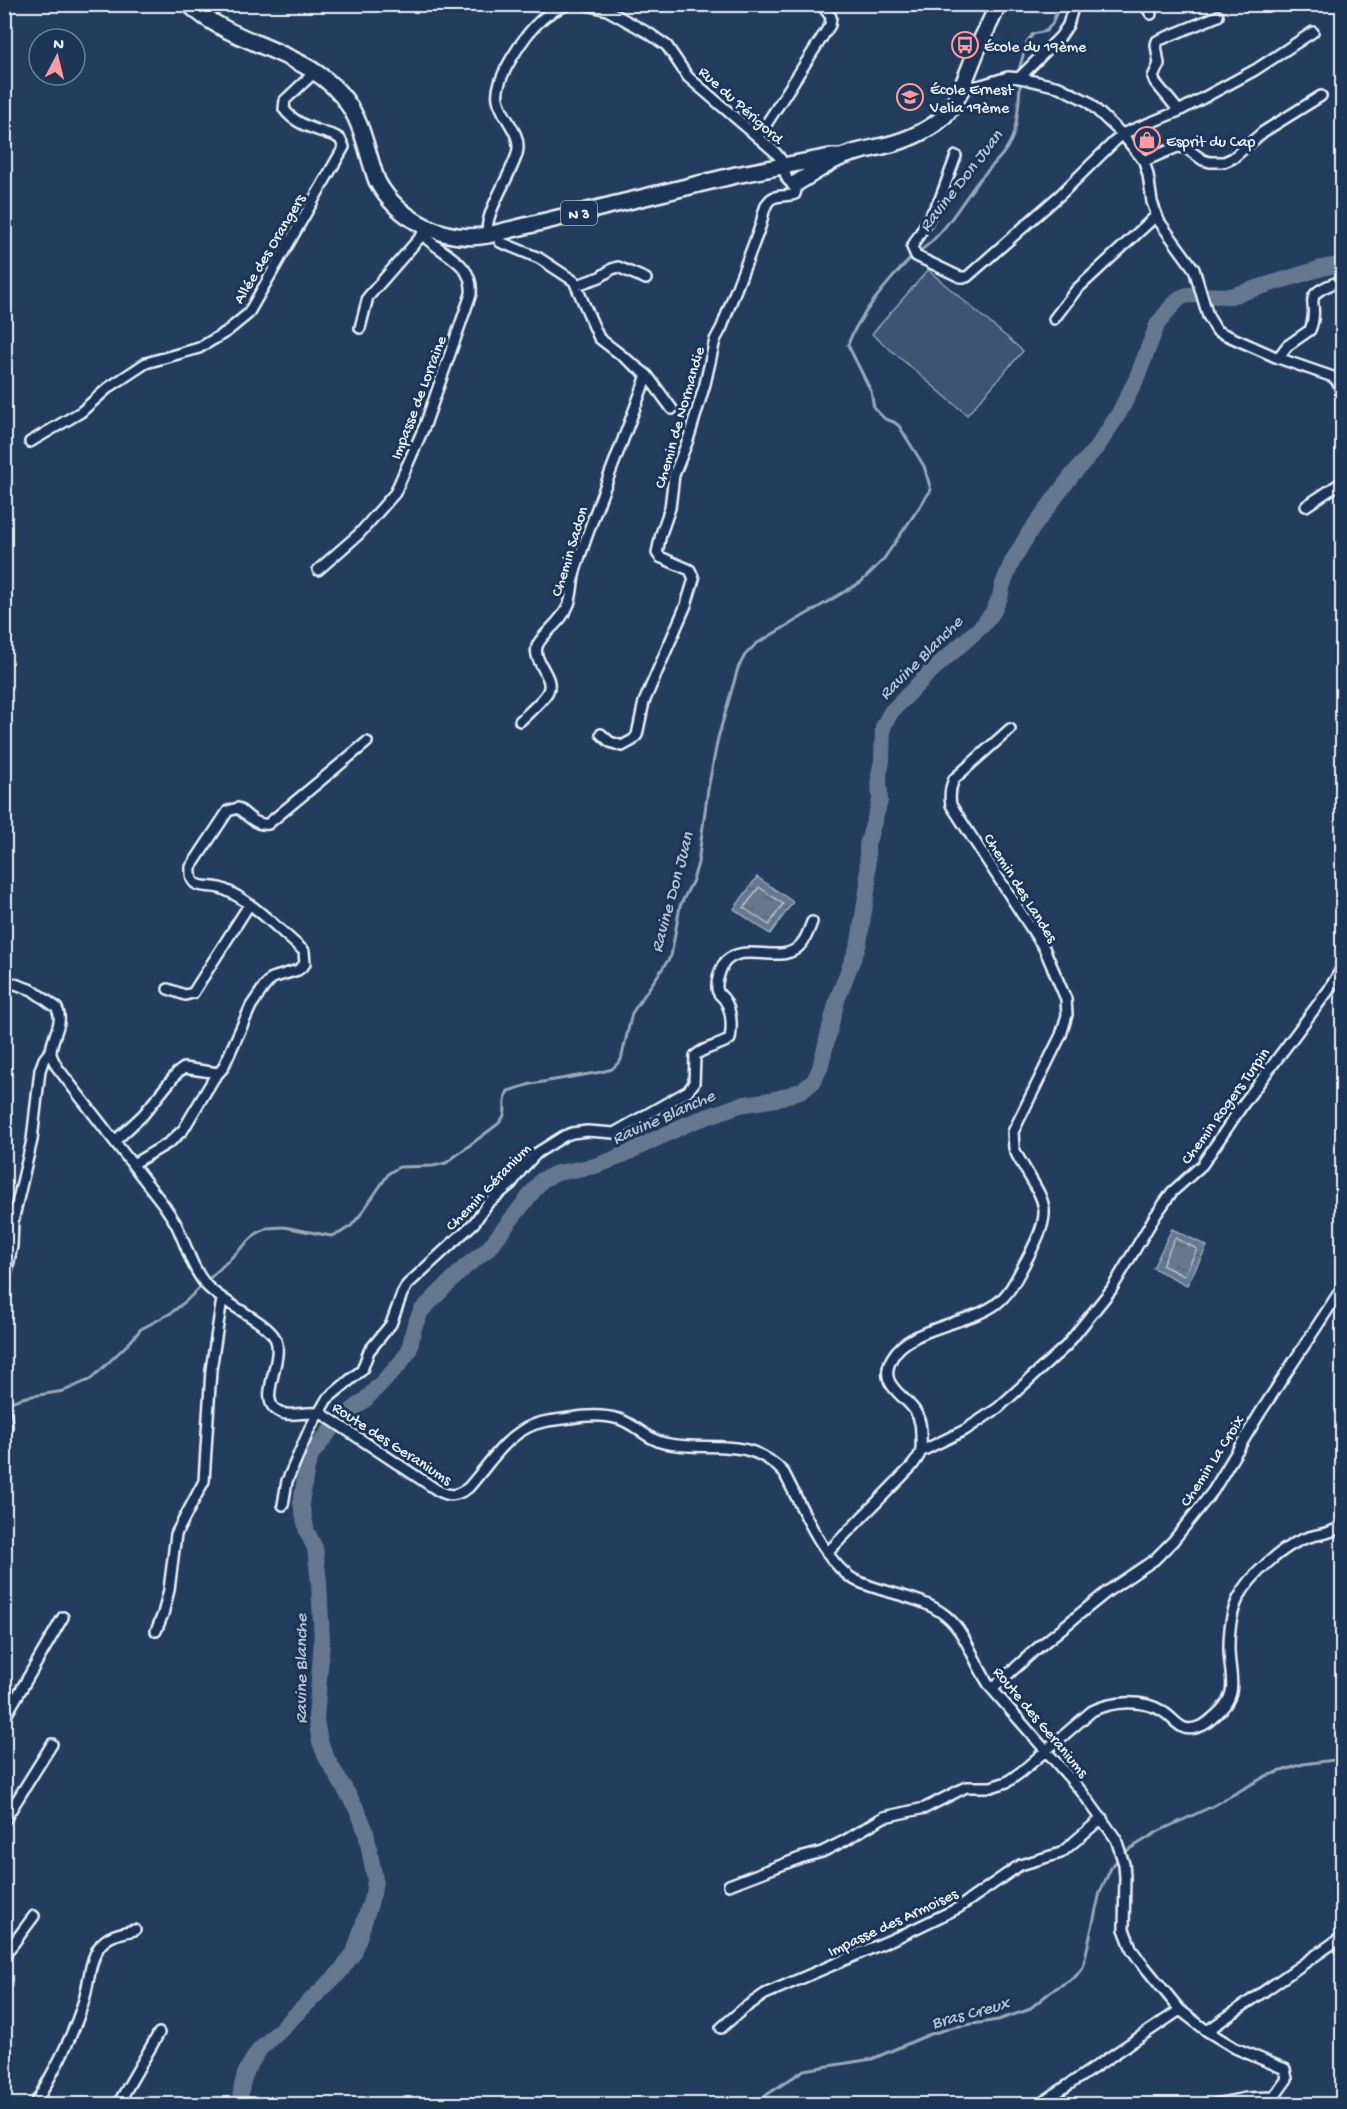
<svg xmlns="http://www.w3.org/2000/svg" width="1347" height="2109" viewBox="0 0 1347 2109" font-family="'Gochi Hand',sans-serif">
	<defs>
		<pattern id="water-ripples" width="26" height="14" patternUnits="userSpaceOnUse" patternTransform="scale(1.5)"><rect width="26" height="14" fill="#657890"/><path d="M2 4q2-2 4 0t4 0M15 11q2-2 4 0t4 0" fill="none" stroke="#576270"/></pattern>
	</defs>
	<rect width="100%" height="100%" fill="#253d5d"/>
	<filter id="ink" filterUnits="userSpaceOnUse"><feTurbulence type="fractalNoise" baseFrequency=".0167" numOctaves="2"/><feDisplacementMap in="SourceGraphic" scale="12" xChannelSelector="R" yChannelSelector="G"/><feConvolveMatrix kernelMatrix="1 2 1 2 8 2 1 2 1" color-interpolation-filters="sRGB"/></filter>
	<g filter="url(#ink)">
		<path fill="#3e5472" stroke="#93a2b5" stroke-width="1.5" d="M928 270 1023 351 967 415 872 334Z"/>
		<path fill="url(#water-ripples)" stroke="#99a8ba" stroke-width="1.5" d="M757 877 793 902 770 934 734 909Z
			M1172 1229 1207 1246 1187 1285 1153 1268Z"/>
		<g fill="none" stroke-linecap="round" stroke-linejoin="round">
			<path stroke="#b4c1ce" stroke-width="1.5" d="M759 887 783 904 769 925 744 908Z
				M1175 1238 1197 1249 1184 1276 1162 1265Z"/>
			<path stroke="#99a8ba" stroke-width="3" d="M1018 73 1027 42 1033 34 1046 31 1052 24 1060 4
				M920 251C944 234 958 208 976 184 989 167 1008 154 1014 132 1018 118 1019 101 1020 86
				M13 1401 26 1397 64 1391 91 1379 130 1342 141 1329 171 1313 186 1301 256 1234 267 1228 284 1227 331 1236 340 1233 351 1226 361 1214 389 1173 399 1167 433 1166 446 1163 498 1124C511 1111 500 1107 508 1091L531 1084 601 1072 612 1069 621 1060 632 1013 671 956 680 906 693 880 698 863 708 789 718 738 738 668 745 655 756 644 861 582 883 560 931 490 924 466 899 426 894 422 885 419 874 408 871 391 848 345C856 319 890 279 910 259
				M1123 1853 1159 1831 1213 1806 1266 1776 1303 1764 1342 1759
				M753 2104 804 2070 872 2059 928 2035 954 2027 998 2020 1028 2010 1053 1990 1075 1977 1083 1967 1100 1892 1111 1868 1119 1858"/>
			<path stroke="#657890" stroke-width="16" d="M240 2104C241 2080 245 2070 260 2049L339 1973 354 1953 373 1894 375 1880 366 1832 358 1811 327 1759 320 1742 316 1719 322 1641 319 1582 315 1548 307 1532 301 1503 307 1467 312 1454 336 1423 365 1400 398 1366 409 1351 414 1327 421 1311 465 1267 488 1249 542 1180 557 1173 595 1166 612 1160 687 1124 740 1105 776 1099 803 1090 814 1081 820 1068 837 1000 859 943 868 884 867 845 880 801 879 775 882 761 883 727 891 712 929 673 983 625 993 612 1000 597 1003 584 1012 562 1029 533 1072 475 1098 446 1119 413 1136 380 1157 325 1170 308 1180 298 1187 295 1231 296 1322 268 1342 264"/>
			<defs>
				<path id="street" d="M584 4 607 10 650 34 667 46 688 77 774 151C777 155 782 159 783 164 787 173 783 181 795 184L796 190 795 194C787 197 774 194 769 201 763 207 763 219 760 227 748 260 734 293 722 327L715 340 705 384 688 440 674 475 670 508 661 534 657 553 660 557 690 570 694 579 686 605 644 702 637 735 633 740 622 746 610 742 601 734
					M1144 4 1151 14
					M204 17 212 4
					M1019 78 1060 37 1068 25 1074 4
					M963 85 975 87 1008 77 1020 78 1059 87 1087 101 1122 134 1144 161 1148 175 1152 202 1159 221 1194 269 1208 316 1217 331 1278 358 1333 377C1343 386 1342 398 1342 411
					M1179 111 1155 82 1153 77 1159 64 1156 45 1157 41 1218 16
					M758 137 830 25 831 17 821 4
					M956 156 940 199 912 247 916 256 960 277H967L1061 194 1122 134 1179 111 1255 70 1313 32
					M1144 161 1177 147 1186 148 1203 160 1210 162H1224L1233 158 1263 132 1321 96
					M496 233 500 242 539 258 574 281 599 338 647 375 672 409
					M488 235C482 217 511 175 517 154 523 133 502 119 498 99 494 79 526 33 541 20 549 12 559 8 569 4
					M577 285 600 277 612 269 618 267 646 279
					M1054 319 1076 290 1157 215
					M360 328 368 297 423 234
					M1278 358 1287 346 1310 330C1322 302 1297 297 1335 283
					M30 442 81 412 108 388 146 363 199 348 226 332 248 314 344 147 340 139 335 136C318 130 295 125 284 109L285 100 315 72
					M1306 506 1342 482
					M318 570 359 534 395 493 425 425 471 294C474 265 447 256 427 239L423 234 422 225
					M520 721C527 714 545 699 548 691 555 676 530 660 538 644 545 631 562 622 569 604 573 593 572 580 576 568 597 503 624 440 647 375
					M4 980 32 990 56 1007C66 1022 50 1038 51 1054 52 1058 55 1063 57 1067L163 1204C167 1210 172 1217 176 1224 186 1244 191 1267 206 1285 222 1303 266 1321 275 1338 285 1357 259 1396 275 1409 289 1421 308 1408 324 1415L437 1490C450 1497 456 1496 468 1488 487 1467 506 1435 533 1425 544 1420 558 1420 570 1418 587 1415 602 1414 619 1419 635 1424 648 1440 664 1443 708 1453 749 1434 784 1473 800 1503 826 1567 857 1581 885 1594 922 1596 946 1616 968 1634 975 1667 992 1689L1082 1792 1116 1839 1124 1864 1125 1877 1124 1929 1132 1950 1140 1961 1180 2010 1207 2031 1235 2048 1285 2069 1287 2079 1274 2097 1271 2104
					M168 989 185 995 193 993 249 905
					M115 1141 143 1115 177 1073 184 1068 218 1073
					M133 1164 170 1142 183 1130 214 1078 223 1068 251 1006 264 987 272 978 298 970 305 964 304 951C280 931 251 900 223 889 206 883 189 893 191 867L228 811 238 808C247 815 256 826 268 824L367 742
					M4 1285 12 1246 13 1221 32 1140 40 1070 44 1059 51 1050
					M4 1405 7 1426 4 1438
					M922 1451 965 1430 998 1408 1066 1346 1111 1290 1155 1216 1172 1192 1202 1165 1244 1103 1328 991 1342 968
					M283 1505 287 1481 310 1428 327 1399 362 1370 369 1351 391 1324 402 1294 407 1285 474 1223 488 1203 511 1184 522 1169 537 1153 564 1136 572 1133 587 1131 614 1133 688 1091 694 1083 695 1056C703 1047 718 1047 730 1039 732 1027 732 1010 724 999 721 995 717 994 717 988 716 981 721 967 725 962 745 940 784 968 802 943 807 937 809 929 812 922
					M827 1553 912 1466C921 1454 922 1452 921 1437 921 1428 921 1420 915 1411 904 1394 877 1385 892 1358 908 1327 970 1324 996 1304 1011 1293 1018 1275 1027 1259 1056 1205 1045 1205 1017 1155L1014 1148 1013 1132 1061 1035 1067 1015 1066 999 1044 948 951 805C949 795 950 788 954 779L1010 729
					M156 1631 163 1614 169 1590 176 1534 204 1481 211 1370 222 1299
					M992 1689 1034 1651 1108 1591 1154 1560 1173 1541 1213 1491 1260 1413 1342 1288
					M4 1719 63 1617
					M4 1821 52 1744
					M729 1885 800 1858 822 1852 844 1841 884 1817 925 1808 966 1787H991L1007 1782 1021 1772 1092 1711C1112 1701 1143 1699 1162 1711 1177 1720 1180 1735 1201 1726 1207 1724 1211 1719 1216 1715 1241 1693 1229 1677 1229 1648 1229 1632 1231 1613 1238 1599 1249 1576 1285 1544 1309 1537 1321 1533 1334 1534 1342 1524
					M4 1956 34 1916
					M721 2028 743 2009 765 1994 900 1936 958 1908 1020 1865 1061 1853 1102 1818
					M1207 2031 1342 1937
					M35 2104C54 2071 73 2037 84 2000 89 1984 89 1962 99 1947 107 1935 121 1933 135 1930
					M118 2104 159 2033
					M1040 2104 1180 2010
					M1215 2104 1246 2098 1274 2097"/>
				<path id="primary" d="M189 4C236 49 314 49 350 107 364 129 368 157 377 181 398 220 444 243 488 235L736 175 830 157H840
					M831 162C852 150 878 149 901 141 956 121 956 100 977 50 983 35 992 20 998 4
					M795 184 831 162"/>
			</defs>
			<use href="#street" stroke="#e8f1f8" stroke-width="14"/>
			<use href="#primary" stroke="#e8f1f8" stroke-width="20"/>
			<use href="#street" stroke="#1d3557" stroke-width="9"/>
			<use href="#primary" stroke="#1d3557" stroke-width="15"/>
		</g>
	</g>
	<defs>
		<symbol id="bus-ring" viewBox="-11 -11 22 22"><circle r="9.5" fill="#1d3557" stroke="#ff9aa2" stroke-width="1.5"/><path d="M-5-6H5V4H4V6H2V4H-2V6H-4V4H-5ZM-3.5-4V0h7V-4ZM-3.5 1.2v1.5H-2V1.2ZM2 1.2v1.5H3.5V1.2Z" fill="#ff9aa2"/></symbol>
		<symbol id="school-ring" viewBox="-11 -11 22 22"><circle r="9.5" fill="#1d3557" stroke="#ff9aa2" stroke-width="1.5"/><path d="M0-5L7-2L0 1L-7-2ZM-4 1L0 2.5L4 1V4Q0 6-4 4Z" fill="#ff9aa2"/></symbol>
		<symbol id="shop-ring" viewBox="-11 -11 22 22"><circle r="9.5" fill="#1d3557" stroke="#ff9aa2" stroke-width="1.5"/><path d="M-5-2.5h2.3a2.7 3.5 0 0 1 5.4 0H5L5.5 6h-11ZM-1.5-2.5h3a1.5 2.3 0 0 0-3 0Z" fill="#ff9aa2"/></symbol>
	</defs>
	<g fill-rule="evenodd">
		<use href="#bus-ring" x="950" y="30" width="30" height="30"/>
		<use href="#school-ring" x="895" y="82" width="30" height="30"/>
		<use href="#shop-ring" x="1132" y="125" width="30" height="30"/>
	</g>
	<g text-anchor="middle" stroke-width="6" stroke-linejoin="round" paint-order="stroke">
		<rect fill="#1d3557" stroke="#abb9c8" stroke-width="1.5" x="561" y="201" width="36" height="24" rx="4.5"/>
		<g font-size="15" font-weight="bold" fill="#e8f1f8">
			<text x="579" y="218">N 3</text>
		</g>
		<g font-size="16" fill="#e8f1f8" stroke="#1d3557" text-anchor="start">
			<text x="984" y="51">École du 19ème</text>
			<text x="930" y="94">École Ernest<tspan x="930" dy="18">Velia 19ème</tspan></text>
			<text x="1166" y="146">Esprit du Cap</text>
		</g>
		<g font-size="16" fill="#e8f1f8" stroke="#1d3557">
			<text transform="translate(742 104) rotate(42)" y="6">Rue du Périgord</text>
			<text transform="translate(268 248) rotate(-59)" y="6">Allée des Orangers</text>
			<text transform="translate(417 397) rotate(-69)" y="6">Impasse de Lorraine</text>
			<text transform="translate(678 417) rotate(-74)" y="6">Chemin de Normandie</text>
			<text transform="translate(568 551) rotate(-73)" y="6">Chemin Sadon</text>
			<text transform="translate(1022 887) rotate(58)" y="6">Chemin des Landes</text>
			<text transform="translate(1224 1105) rotate(-54)" y="6">Chemin Rogers Turpin</text>
			<text transform="translate(487 1186) rotate(-46)" y="6">Chemin Géranium</text>
			<text transform="translate(393 1442) rotate(33)" y="6">Route des Geraniums</text>
			<text transform="translate(1211 1460) rotate(-57)" y="6">Chemin La Croix</text>
			<text transform="translate(1042 1721) rotate(50)" y="6">Route des Geraniums</text>
			<text transform="translate(892 1921) rotate(-25)" y="6">Impasse des Armoises</text>
		</g>
		<g font-size="18" font-style="italic" fill="#b4c1ce" stroke="#1d3557">
			<text transform="translate(960 180) rotate(-52)" y="6">Ravine Don Juan</text>
			<text transform="translate(920 657) rotate(-45)" y="6">Ravine Blanche</text>
			<text transform="translate(671 892) rotate(-75)" y="6">Ravine Don Juan</text>
			<text transform="translate(663 1116) rotate(-24)" y="6">Ravine Blanche</text>
			<text transform="translate(300 1669) rotate(-90)" y="6">Ravine Blanche</text>
			<text transform="translate(970 2012) rotate(-15)" y="6">Bras Creux</text>
		</g>
	</g>
	<rect width="1347" height="2109" fill="none" stroke="#1d3557" stroke-width="24"/>
	<rect x="12" y="12" width="1323" height="2085" fill="none" stroke="#e8f1f8" stroke-width="2" filter="url(#ink)"/>
	<g transform="translate(57 57) rotate(7)"><circle r="28" fill="#1d3557" stroke="#6e8097" stroke-width="1.5"/>
	<path d="M0-4.5L10 22L0 15L-10 22Z" fill="#ff9aa2"/>
	<text y="-9" font-size="16" font-weight="bold" text-anchor="middle" fill="#e8f1f8">N</text>
	</g>
</svg>
